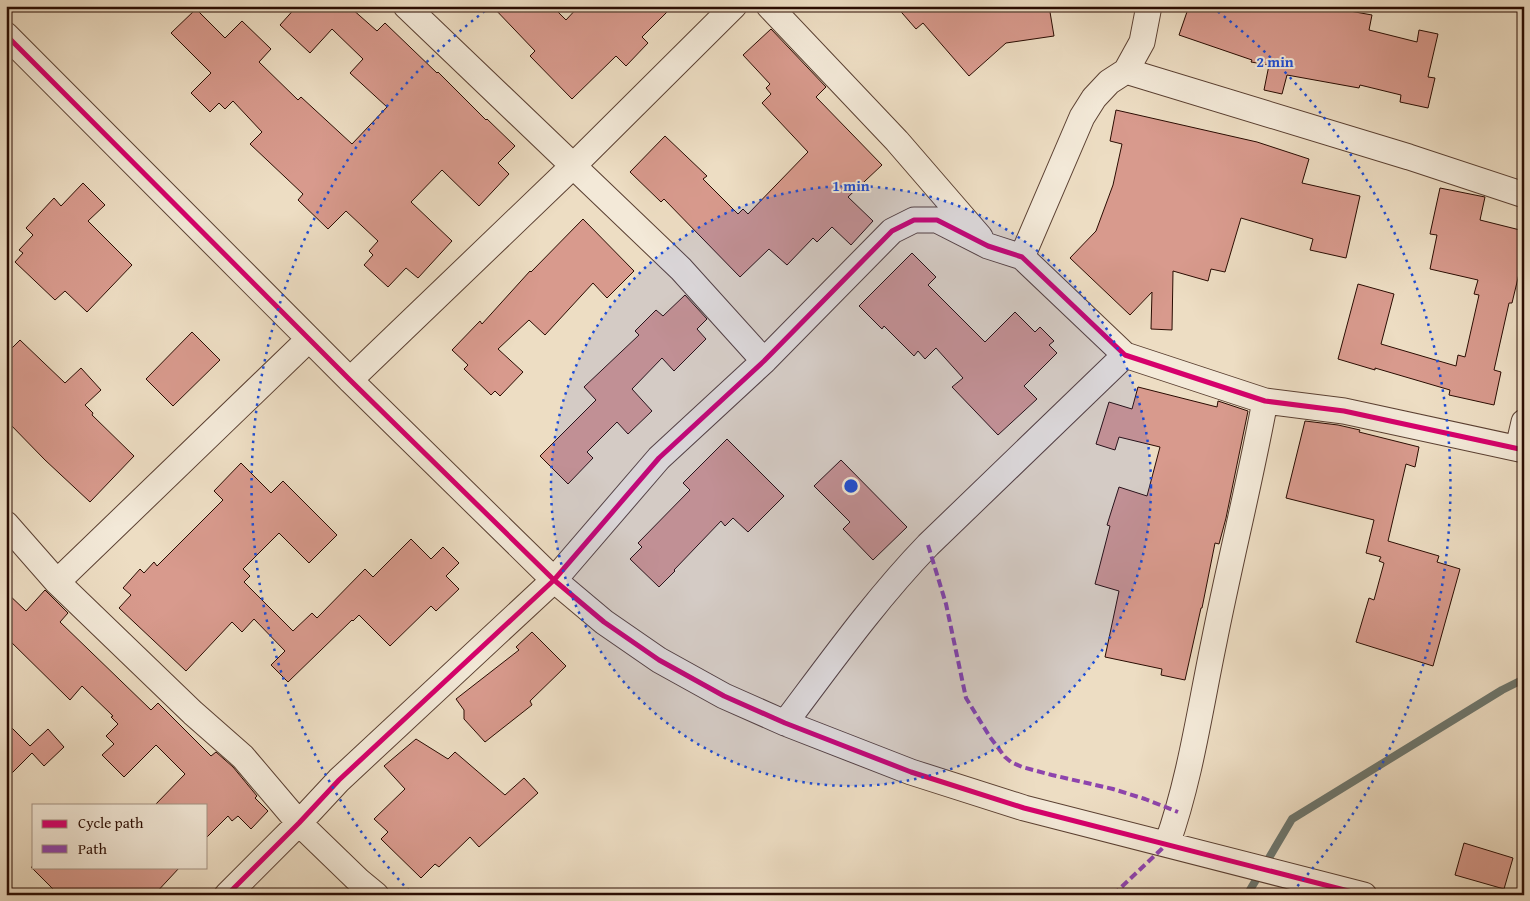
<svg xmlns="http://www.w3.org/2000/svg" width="1530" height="901" viewBox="0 0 1530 901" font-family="'Gentium Book Plus',serif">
	<rect width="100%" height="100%" fill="#edddc3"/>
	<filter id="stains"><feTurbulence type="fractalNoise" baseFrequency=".004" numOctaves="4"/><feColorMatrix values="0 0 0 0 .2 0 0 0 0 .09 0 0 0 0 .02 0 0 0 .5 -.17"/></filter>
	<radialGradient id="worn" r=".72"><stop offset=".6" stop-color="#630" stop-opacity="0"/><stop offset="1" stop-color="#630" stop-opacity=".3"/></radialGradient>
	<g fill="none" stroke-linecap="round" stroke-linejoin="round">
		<path stroke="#6d766d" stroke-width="8" d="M1247 895 1292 819 1502 690 1524 679"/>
	</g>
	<path fill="#d89a8d" stroke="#2a0c02" d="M297 6H353L351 8 377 31 385 23 437 73 438 72 486 120 487 119 515 146 498 163 509 174 479 206 442 170 411 202 452 241 418 278 406 268 388 287 364 265 373 255 369 251 378 241 346 211 328 229 298 200 303 194 250 144 262 132 233 101 225 109 219 103 210 112 191 93 211 73 171 33 196 9 225 38 242 21 271 49 259 62 298 100 301 97 352 144 387 107 350 73 363 59 332 29 310 53 280 25Z
		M492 6H552L566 20 579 6H673L642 37 648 43 626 66 616 56 572 99 530 56 535 51Z
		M896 6H1049L1054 36 1006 43 969 76 923 23 916 29Z
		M1189 6H1322L1372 15 1369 30 1417 42 1419 30 1438 34 1428 77 1435 78 1428 108 1400 102 1401 95 1360 85 1359 88 1287 75 1282 94 1264 90 1269 65 1251 62 1252 60 1179 35Z
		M771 29 826 87 816 97 882 165 848 197 873 221 851 245 832 227 817 242 813 238 787 265 769 249 740 277 664 199 661 202 630 172 665 136 707 176 703 179 738 214 743 209 748 214 776 185 808 152 762 103 771 94 766 88 770 84 743 55Z
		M1116 110 1257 142 1309 159 1302 183 1360 196 1346 258 1310 250 1313 239 1241 218 1225 272 1211 269 1208 281 1173 271 1172 330 1151 329 1152 292 1130 315 1070 258 1096 231 1113 185 1122 144 1110 141Z
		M83 183 105 205 88 221 132 265 87 312 65 291 55 300 15 262 23 253 19 250 33 235 26 228 54 198 61 206Z
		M1440 188 1485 197 1480 220 1524 231V253L1512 303H1509L1494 370 1501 372 1494 405 1449 395 1450 390 1375 368V370L1338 359 1358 284 1394 294 1381 344 1456 366 1458 355 1465 357 1479 295 1474 294 1478 280 1430 269 1437 235 1430 234Z
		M583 219 634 271 607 298 593 283 545 335 529 320 498 349 523 372 500 396 495 391 491 395 464 369 468 365 452 350 480 321 482 324 530 271 531 272Z
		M912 253 936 277 928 285 985 342 1015 312 1035 332 1040 327 1054 341 1049 345 1057 353 1024 386 1037 399 998 435 952 387 963 378 936 348 925 359 918 351 914 356 884 326 882 329 859 306Z
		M685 295 707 319 697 329 706 339 674 371 662 358 632 389 652 411 628 434 617 422 587 452 593 458 568 484 540 456 596 400 584 387 639 335 635 331 656 310 663 316Z
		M192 332 220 360 173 406 146 379Z
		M20 340 65 383 81 368 101 390 85 405 93 413 92 415 134 456 90 502 45 460 6 420V354Z
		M1138 387 1217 407 1218 401 1248 411 1226 518 1219 544 1215 543 1202 608H1201L1185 680 1161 675 1162 669 1105 657 1119 591 1095 584 1110 526 1107 525 1119 487 1147 496 1160 447 1119 437 1115 450 1096 444 1109 402 1132 409Z
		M1305 421 1338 425 1360 430 1359 432 1419 447 1415 467 1406 464 1388 541 1439 556 1437 562 1460 569 1433 666 1356 642 1369 598 1374 600 1384 563 1379 561 1381 557 1366 553 1374 520 1286 498Z
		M727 439 784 496 748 532 733 518 725 526 721 521 674 570 675 571 659 587 630 559 642 547 638 543 690 490 683 483Z
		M841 460 907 527 873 560 843 529 850 522 814 486Z
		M241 463 271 493 283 481 337 535 309 563 279 533 243 569 250 576 244 582 293 631 312 613 317 618 365 569 373 577 411 539 431 559 443 547 459 563 446 576 459 589 436 611 431 606 390 646 359 615 353 621 352 620 288 682 271 665 285 651 254 619 242 632 232 622 186 671 119 608 131 595 123 588 140 569 144 573 154 562 157 566 223 500 214 491Z
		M45 590 68 613 60 622 151 710 158 703 211 756 216 752 233 767 257 796 255 798 268 811 251 829 238 816 232 821 228 816 206 838V805H155L185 774 156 745 124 777 102 755 114 744 106 736 118 724 111 717 113 716 82 686 70 700 6 637V592L26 611Z
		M532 632 566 666 530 701 532 705 485 742 464 719V710L456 699 519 650 516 647Z
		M6 722 30 746 48 729 64 747 44 766 32 753 6 779Z
		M416 739 448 759 455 752 505 795 524 778 538 793 479 847 470 837 439 867 435 864 421 878 381 839 388 832 374 819 405 789 384 766Z
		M1464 843 1513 858 1504 889 1455 875Z
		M31 867H180L154 895H59Z"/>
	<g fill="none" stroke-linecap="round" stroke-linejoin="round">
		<defs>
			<path id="street" d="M406 6 681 269 764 361
				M769 6 897 141 980 237
				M6 35 350 380 554 580 604 622 659 660 724 696 785 723 911 772 1024 808 1364 895
				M1126 71 1409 157 1524 195
				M1022 257 1082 117 1094 98 1109 82 1126 71 1142 42 1149 6
				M350 380 574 165 734 6
				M1518 448 1524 422
				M6 524 57 582 193 713 243 757 299 823 359 881 376 895
				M57 582 309 339
				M785 723C831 662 875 600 928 545L1125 355
				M1167 844C1190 780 1200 709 1214 642 1230 561 1250 482 1265 401
				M227 895 299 823 339 780 554 580 659 458 764 361 892 231 914 220H937L988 246 1022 257 1125 355 1265 401 1344 411 1524 450"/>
		</defs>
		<use href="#street" stroke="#5b4032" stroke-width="27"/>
		<use href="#street" stroke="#f3e9d8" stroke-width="25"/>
		<path stroke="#8e44ad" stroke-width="4" stroke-dasharray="8 4" stroke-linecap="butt" d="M928 545 946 604 966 698 990 737 1005 757 1011 762 1022 767 1052 775 1113 789 1145 799 1178 812
			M1113 895 1167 844"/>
		<defs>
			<path id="cycleway" d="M6 35 350 380 554 580 604 622 659 660 724 696 785 723 911 772 1024 808 1364 895
				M227 895 299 823 339 780 554 580 659 458 764 361 892 231 914 220H937L988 246 1022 257 1125 355 1265 401 1344 411 1524 450"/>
		</defs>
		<use href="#cycleway" stroke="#f3e9d8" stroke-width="8"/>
		<use href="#cycleway" stroke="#d6006c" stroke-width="5"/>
	</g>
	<circle cx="851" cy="486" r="300" fill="#1d4ed8" fill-opacity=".12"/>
	<g fill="none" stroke="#1d4ed8" stroke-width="2.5" stroke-dasharray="2.5 5">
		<circle cx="851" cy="486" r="300"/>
		<path d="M409 891A600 600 0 0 1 490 7M1212 7A600 600 0 0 1 1293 891"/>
	</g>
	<circle cx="851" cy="486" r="8" fill="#1d4ed8" stroke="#f3e9d8" stroke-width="2.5"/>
	<g font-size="15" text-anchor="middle" font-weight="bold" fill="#1d4ed8" stroke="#f3e9d8" stroke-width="4" stroke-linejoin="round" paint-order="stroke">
		<text x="1275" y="67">2 min</text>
		<text x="851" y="191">1 min</text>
	</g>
	<rect width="1530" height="901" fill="none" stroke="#edddc3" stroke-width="25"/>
	<rect x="8" y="8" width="1515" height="886" fill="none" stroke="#2a0c02" stroke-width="2.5"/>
	<rect x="12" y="12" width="1505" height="876" fill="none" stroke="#2a0c02"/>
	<rect x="32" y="804" width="175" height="65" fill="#f3e9d8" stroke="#a39182"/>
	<rect x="42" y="820" width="25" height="8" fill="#d6006c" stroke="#a39182"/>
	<text x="78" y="828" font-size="15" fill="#2a0c02">Cycle path</text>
	<rect x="42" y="845" width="25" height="8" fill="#8e44ad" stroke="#a39182"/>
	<text x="78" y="854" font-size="15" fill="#2a0c02">Path</text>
	<rect width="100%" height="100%" filter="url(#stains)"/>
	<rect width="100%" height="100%" fill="url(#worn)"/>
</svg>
